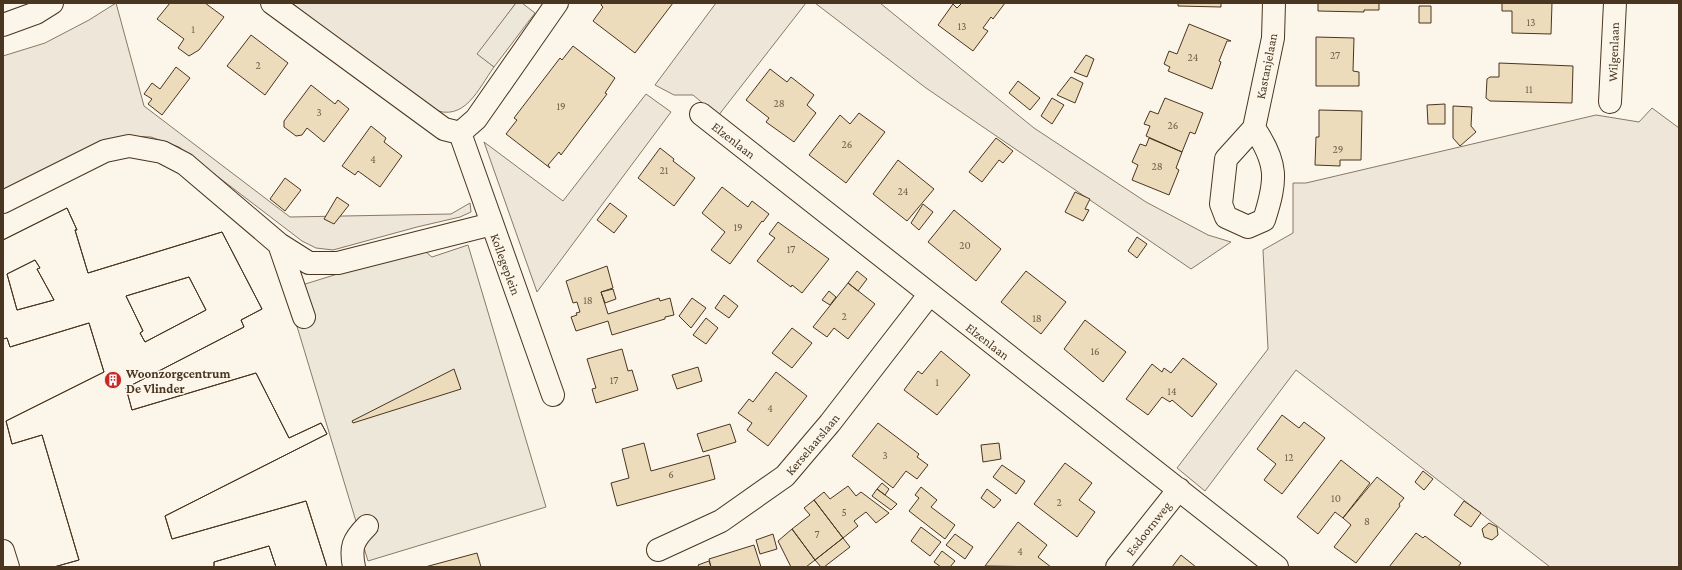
<svg xmlns="http://www.w3.org/2000/svg" width="1682" height="570" viewBox="0 0 1682 570" font-family="'Crimson Pro',serif">
	<rect width="100%" height="100%" fill="#fbf6e9"/>
	<path fill="#ede6d9" stroke="#887966" d="M116 3 144 106 290 217 451 214 470 203 471 212 460 217 417 227 333 250 316 248 302 241 179 147 151 137 127 136 3 192V56L45 43 89 20Z
		M292 3H516L478 54 494 67C478 89 465 123 432 109Z
		M716 3H806L718 116 693 95H674L655 85Z
		M815 3H880L1034 128 1146 202 1208 235 1231 242 1191 269 926 88Z
		M646 94 671 112 537 292 484 142 563 201Z
		M1652 108 1679 128V567H1550L1296 370 1205 491 1177 468 1268 349 1263 250 1293 233V183H1306L1596 115 1639 122Z"/>
	<path fill="#ede7d9" stroke="#887966" d="M516 3H522L535 13 494 67 477 54Z
		M468 245 546 507 368 561 286 290 421 248 432 257Z"/>
	<path fill="#ecdcbc" stroke="#4a3520" fill-rule="evenodd" d="M170 3H205L224 17 199 50 189 56 178 48 184 39 157 19Z
		M602 3H673L635 53 593 21 603 7 601 5Z
		M962 3H1005L993 19 991 17 983 28 988 31 973 51 938 25 953 4 957 8Z
		M1178 3H1221V7L1178 6Z
		M1318 3H1379V10H1364V12L1318 11Z
		M1502 3H1552L1551 34 1512 33V11H1502Z
		M1419 6H1431V23H1419Z
		M1189 24 1231 41H1227L1219 61 1221 62 1212 89 1168 71 1170 67 1164 64 1169 51 1177 54Z
		M251 35 288 63 265 95 227 66Z
		M1316 37 1354 38 1353 71 1359 72V86H1316Z
		M573 46 615 78 605 93 607 94 561 155 559 152 548 165 550 168 506 134 517 120 514 118 560 58 562 60Z
		M1086 55 1094 59 1087 77 1074 72Z
		M1499 63 1573 66 1572 103 1490 101 1486 98 1487 79 1490 77H1499Z
		M176 67 190 78 162 115 148 104 152 99 144 94 152 83 160 89Z
		M770 69 787 82 791 77 814 95 807 105 816 113 794 142 766 122 769 118 746 100Z
		M1071 77 1083 83 1075 103 1057 95Z
		M1018 81 1040 98 1030 110 1009 93Z
		M311 85 335 104 338 100 349 109 324 142 307 128 302 135 296 136 284 127V121Z
		M1052 98 1064 105 1052 124 1041 116Z
		M1165 98 1203 113 1195 134 1190 132 1182 152 1146 136 1150 126 1144 124 1150 111 1158 114Z
		M1445 104V124H1428L1427 105Z
		M1453 106 1472 107 1471 126 1476 132 1460 146 1453 138Z
		M1319 110 1362 111 1361 160H1340V166L1315 165 1316 137H1319Z
		M859 113 885 132 846 183 809 155 840 115 850 124Z
		M371 126 386 138 384 142 402 156 380 187 358 171 355 175 342 166Z
		M996 138 1013 151 1003 163 999 160 982 182 969 172Z
		M1149 138 1182 152 1176 168 1179 170 1169 195 1132 180 1138 165 1132 162 1140 144 1146 146Z
		M660 148 674 159 673 161 695 178 674 206 638 178Z
		M898 160 934 189 907 221 873 194Z
		M285 178 301 190 285 211 270 199Z
		M722 187 748 207 752 201 769 214 763 222 762 221 730 264 711 250 725 232 702 213Z
		M1075 192 1090 199 1085 209 1089 210 1083 221 1065 212Z
		M337 197 349 205 334 224 324 219Z
		M610 203 627 216 614 233 597 220Z
		M923 204 933 212 919 230 911 223Z
		M67 208 77 230H75L88 273 222 232 262 309 241 320 244 327 126 388 132 410 256 373 289 438 321 423 327 434 165 516 172 539 306 501 327 567H276L269 546 214 562V567H54L79 560 42 435 12 444 6 421 104 372 89 323 10 347 7 338 3 339V240ZM35 260 40 268 37 269 54 300 17 310 7 274ZM189 277 206 310 145 342 140 333 143 331 126 296Z
		M67 208 77 230H75L88 273 222 232 262 309 241 320 244 327 126 388 132 410 256 373 289 438 321 423 327 434 165 516 172 539 306 501 327 567H276L269 546 214 562V567H54L79 560 42 435 12 444 6 421 104 372 89 323 10 347 7 338 3 339V240ZM35 260 40 268 37 269 54 300 17 310 7 274ZM189 277 206 310 145 342 140 333 143 331 126 296Z
		M954 210 1001 249 976 281 928 242Z
		M778 222 829 259 802 293 792 285 791 287 757 261 775 238 769 234Z
		M1137 237 1147 244 1137 258 1128 251Z
		M607 266 613 288 601 292 608 314 659 298 660 301 670 298 674 315 665 317V319L612 335 608 321 576 331 571 317 577 315 576 313 580 312 577 302 573 303 566 281Z
		M857 271 867 279 858 291 848 283Z
		M1026 271 1066 302 1041 334 1001 302Z
		M848 283 875 304 848 339 834 328 827 337 813 327Z
		M613 289 616 299 605 303 601 292Z
		M829 291 836 297 830 305 822 300Z
		M724 295 738 306 729 318 715 308Z
		M692 298 706 308 691 328 679 316Z
		M706 318 718 328 706 344 693 335Z
		M1085 320 1126 352 1103 382 1064 349Z
		M792 328 812 343 792 368 772 353Z
		M622 349 628 371 632 370 638 390 596 403 592 389 596 388 587 359Z
		M941 351 970 375 937 415 904 390 918 371 922 374Z
		M1183 358 1217 384 1192 417 1172 400 1170 402 1162 397 1148 415 1126 399 1152 364 1162 372 1164 368 1171 373Z
		M698 367 702 381 677 389 672 375Z
		M454 369 461 389 353 423 352 421Z
		M776 372 807 396 768 446 747 430 752 423 738 413 749 399 753 402Z
		M1282 415 1299 428 1304 422 1325 438 1282 494 1264 480 1276 464 1257 449Z
		M878 423 919 454 917 457 928 465 917 479 906 471 893 488 852 456Z
		M730 424 736 442 703 452 697 434Z
		M644 443 651 471 709 455 715 479 617 506 611 483 629 478 622 449Z
		M999 443 1001 459 983 462 981 445Z
		M1341 460 1370 483 1343 518 1335 512 1318 534 1297 517Z
		M1065 463 1092 483 1079 500 1095 512 1077 537 1034 504Z
		M1002 465 1025 481 1016 494 993 477Z
		M1423 471 1433 479 1424 490 1415 482Z
		M1377 477 1404 498 1399 504 1400 506 1356 563 1334 547 1351 525 1343 518Z
		M882 483 889 489 885 495 877 489Z
		M848 486 856 496 861 492 889 513 876 523 866 512 854 521 858 526 843 538 814 500 824 492 830 499Z
		M921 487 937 500 931 507 955 525 945 539 909 511 919 498 915 495Z
		M877 489 897 504 891 510 872 496Z
		M987 489 1001 500 994 508 981 498Z
		M814 500 843 538 815 560 792 529 810 515 804 508Z
		M1464 501 1481 513 1471 527 1454 515Z
		M1018 522 1047 545 1038 557 1051 567 985 566Z
		M1489 523 1497 527 1498 535 1492 540 1484 537 1482 529Z
		M921 527 941 542 930 556 911 541Z
		M792 529 815 560 806 567H791L778 541Z
		M1416 533 1423 538 1425 536 1461 563 1458 567H1389Z
		M773 534 777 549 760 554 756 540Z
		M955 534 973 547 965 559 946 545Z
		M843 538 850 547 824 567H821L815 560Z
		M754 545 761 567H711L709 559Z
		M942 551 955 561 950 567H941L934 562Z
		M477 553 481 567H425Z
		M1181 555 1196 567H1172Z
		M709 561 711 567H699L698 565Z"/>
	<g fill="none" stroke-linecap="round" stroke-linejoin="round">
		<defs>
			<path id="minor" d="M272 3 444 129 460 133 553 395
				M3 25 36 13 52 3
				M1610 102 1615 3
				M701 114 1277 567
				M1254 128C1278 163 1277 180 1264 220L1248 227 1226 217 1221 204 1226 159 1254 128 1273 38 1274 3
				M460 133 476 119 557 3
				M3 202 105 151 129 146 162 152 185 164 279 244 309 263H338L492 224
				M279 244 304 317
				M658 550 721 521 785 476 830 423 929 295
				M3 551 8 567
				M354 567C350 547 353 540 367 526
				M1117 567 1179 489"/>
		</defs>
		<use href="#minor" stroke="#4a3520" stroke-width="24"/>
		<use href="#minor" stroke="#fbf6e9" stroke-width="22"/>
	</g>
	<defs>
		<symbol id="building-disc" viewBox="-11 -11 22 22"><circle r="9.5" fill="#c62828" stroke="#fbf6e9"/><path d="M-4-6H4V6H1V3H-1V6H-4ZM-2.5-4.3h1.7v1.8h-1.7ZM.8-4.3h1.7v1.8H.8ZM-2.5-1h1.7V.8h-1.7ZM.8-1h1.7V.8H.8Z" fill="#fff"/></symbol>
	</defs>
	<g fill-rule="evenodd">
		<use href="#building-disc" x="103" y="370" width="20" height="20"/>
	</g>
	<g text-anchor="middle" stroke-width="3" stroke-linejoin="round" paint-order="stroke">
		<g font-size="11" fill="#725f47">
			<text x="1531" y="26">13</text>
			<text x="962" y="30">13</text>
			<text x="193" y="33">1</text>
			<text x="1335" y="59">27</text>
			<text x="1193" y="61">24</text>
			<text x="258" y="69">2</text>
			<text x="1529" y="93">11</text>
			<text x="779" y="107">28</text>
			<text x="561" y="110">19</text>
			<text x="319" y="116">3</text>
			<text x="1173" y="129">26</text>
			<text x="847" y="148">26</text>
			<text x="1338" y="153">29</text>
			<text x="373" y="163">4</text>
			<text x="1157" y="170">28</text>
			<text x="664" y="174">21</text>
			<text x="903" y="195">24</text>
			<text x="738" y="231">19</text>
			<text x="965" y="249">20</text>
			<text x="791" y="253">17</text>
			<text x="588" y="304">18</text>
			<text x="844" y="320">2</text>
			<text x="1037" y="322">18</text>
			<text x="1095" y="355">16</text>
			<text x="614" y="384">17</text>
			<text x="937" y="386">1</text>
			<text x="1172" y="395">14</text>
			<text x="770" y="412">4</text>
			<text x="885" y="459">3</text>
			<text x="1289" y="461">12</text>
			<text x="671" y="478">6</text>
			<text x="1336" y="502">10</text>
			<text x="1059" y="506">2</text>
			<text x="844" y="516">5</text>
			<text x="1367" y="525">8</text>
			<text x="817" y="538">7</text>
			<text x="1020" y="555">4</text>
		</g>
		<g font-size="13" fill="#4a3520" stroke="#fbf6e9">
			<text transform="translate(1613 52) rotate(-88)" y="5">Wilgenlaan</text>
			<text transform="translate(1266 66) rotate(-79)" y="5">Kastanjelaan</text>
			<text transform="translate(734 140) rotate(38)" y="5">Elzenlaan</text>
			<text transform="translate(506 264) rotate(70)" y="5">Kollegeplein</text>
			<text transform="translate(988 341) rotate(38)" y="5">Elzenlaan</text>
			<text transform="translate(812 444) rotate(-50)" y="5">Kerselaarslaan</text>
			<text transform="translate(1148 528) rotate(-52)" y="5">Esdoornweg</text>
		</g>
		<g font-size="13" font-weight="bold" fill="#4a3520" stroke="#fbf6e9" text-anchor="start">
			<text x="126" y="378">Woonzorgcentrum<tspan x="126" dy="15">De Vlinder</tspan></text>
		</g>
	</g>
	<rect width="1682" height="570" fill="none" stroke="#4a3520" stroke-width="8"/>
</svg>
